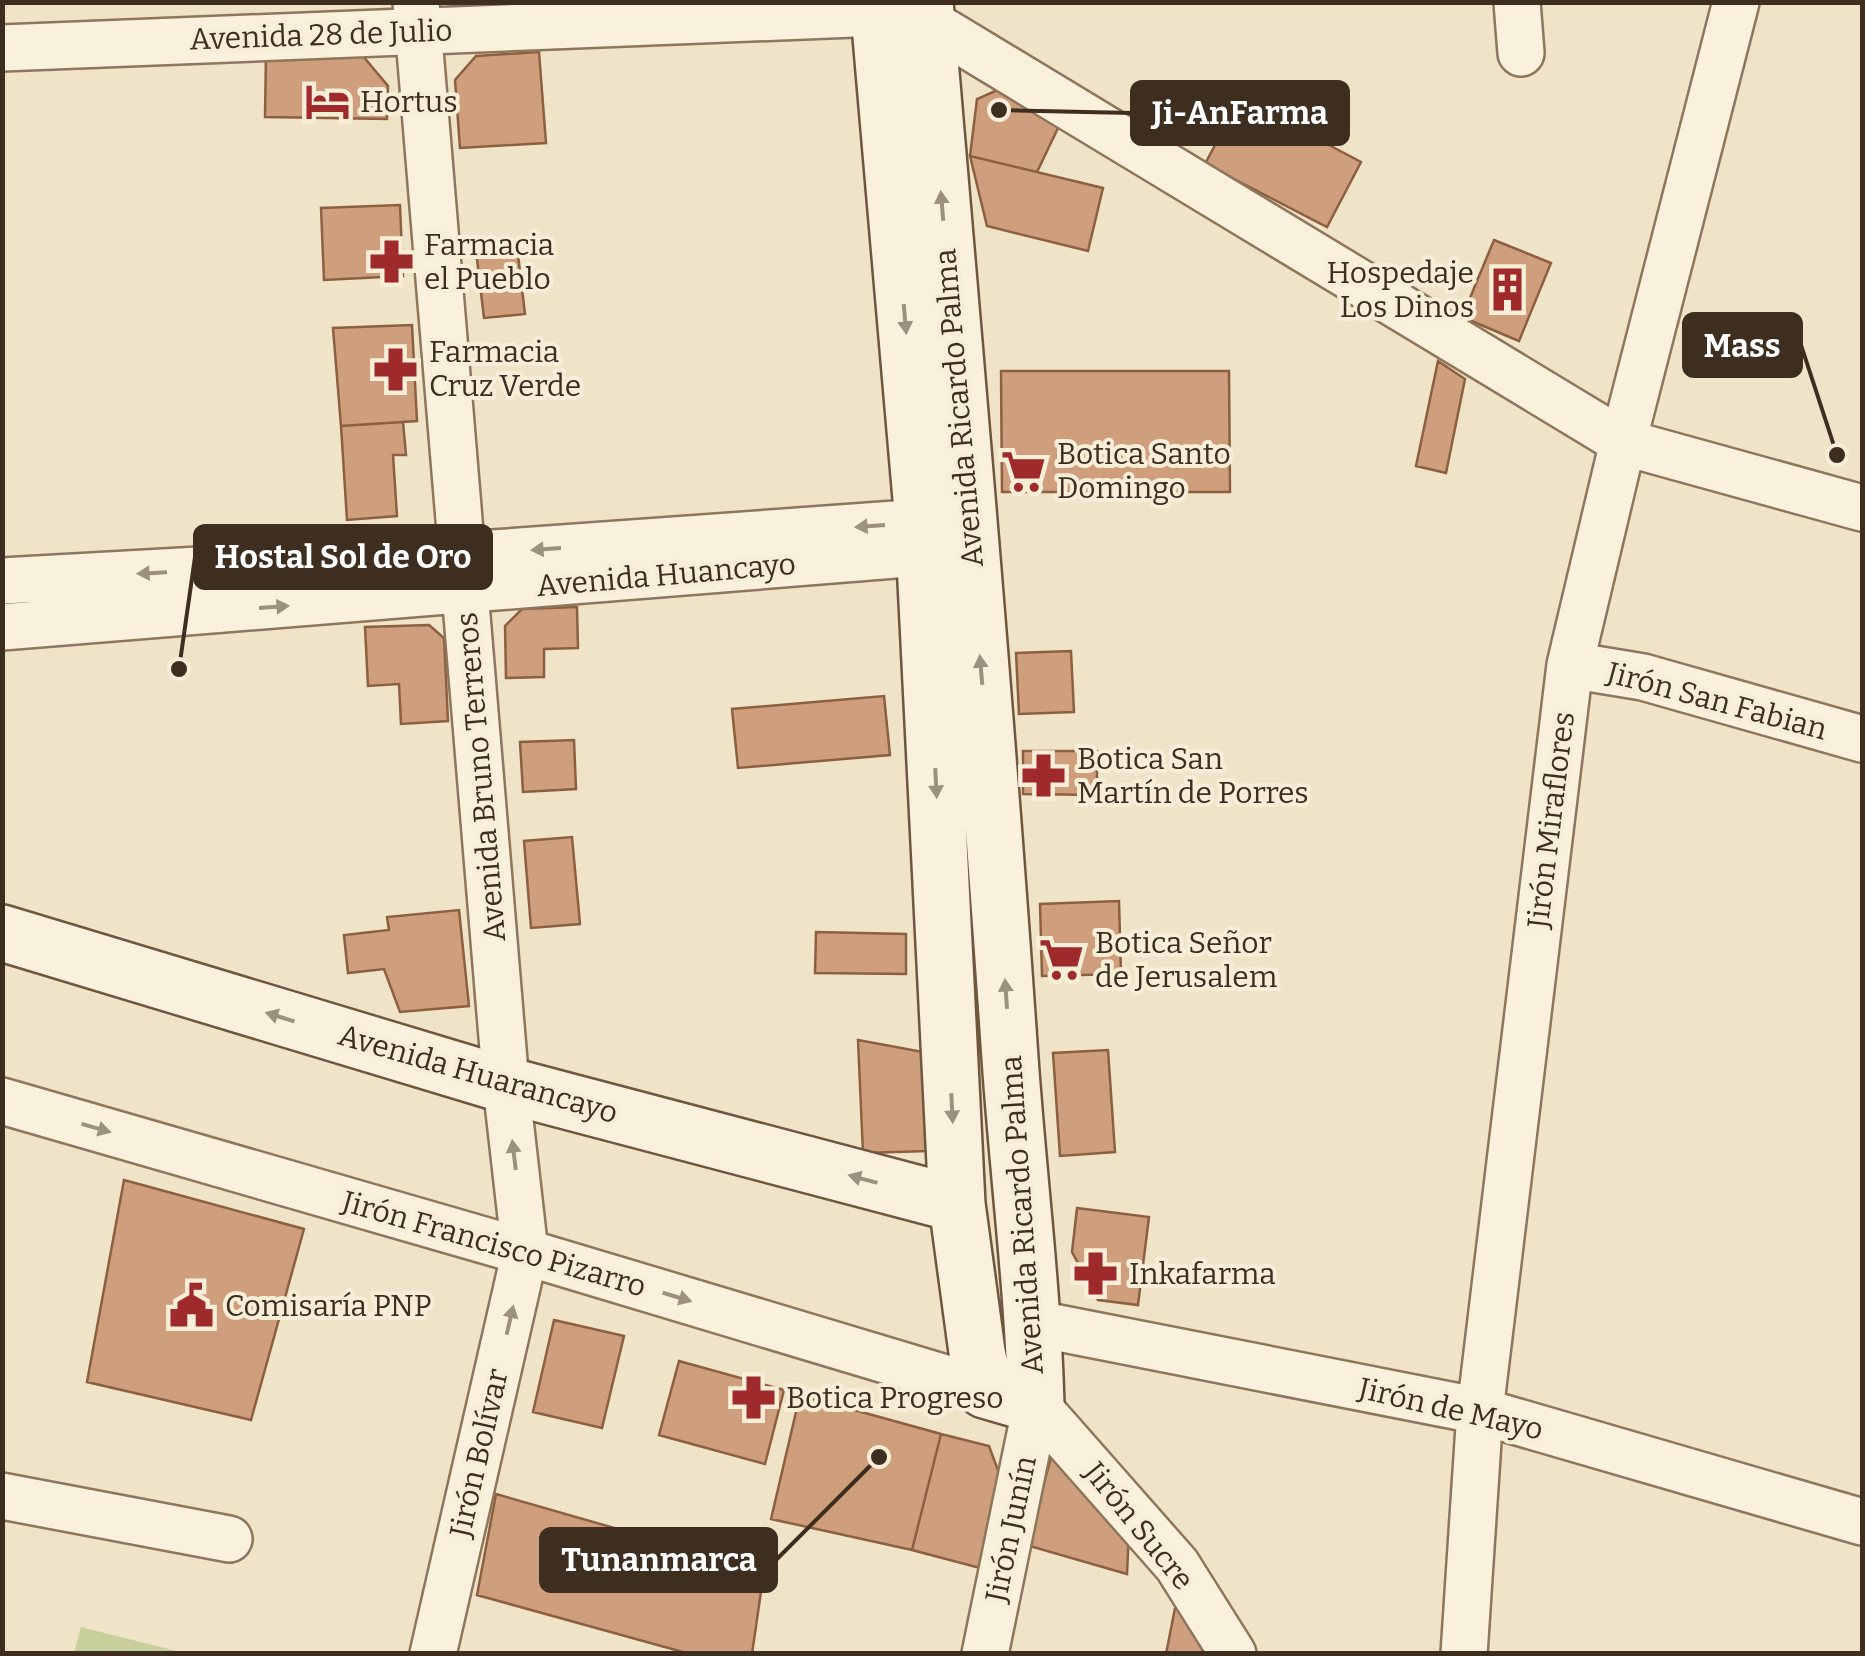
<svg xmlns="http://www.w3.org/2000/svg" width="1865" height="1656" viewBox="0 0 1865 1656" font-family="Bitter,serif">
	<rect width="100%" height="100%" fill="#f0e4c8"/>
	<path fill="#c9cf9b" d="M81 1627 181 1652V1653H74Z"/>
	<path fill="#cf9f7d" stroke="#8d5f41" stroke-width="2.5" d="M539 52 546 143 460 148 455 80 476 56Z
		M266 53 362 55 388 86 387 119 265 117Z
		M1002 88 1059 126 1037 172 970 156 977 99Z
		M1240 98 1361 162 1327 227 1205 164Z
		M970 156 1103 188 1088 251 987 226Z
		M400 205 403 276 324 280 321 208Z
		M1494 240 1551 263 1519 341 1462 317Z
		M517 246 525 314 484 318 476 251Z
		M412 325 417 421 341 426 333 328Z
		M1438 361 1465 379 1446 473 1416 466Z
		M1001 371H1229L1230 492H1002Z
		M403 422 406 455H393L397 516 347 520 341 426Z
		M577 607 578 648 544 649V677L506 678 505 626 522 609Z
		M429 625 444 638 448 721 401 724 399 684 368 686 365 627Z
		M1071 651 1074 712 1019 714 1016 653Z
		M884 696 890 755 738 768 732 709Z
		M574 740 576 789 523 792 520 742Z
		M1023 751H1097V795L1023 794Z
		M572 837 580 924 531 928 524 841Z
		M1119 901 1121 974 1042 976 1040 904Z
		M459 910 469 1006 400 1012 384 969 348 973 344 935 389 930 387 917Z
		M816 932 906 934V974L815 973Z
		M858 1040 923 1052 928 1151 863 1153Z
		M1108 1050 1115 1152 1060 1156 1053 1053Z
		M124 1180 304 1229 251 1420 87 1382Z
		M1077 1208 1149 1217 1138 1305 1098 1300 1072 1252Z
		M554 1320 624 1336 602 1428 533 1412Z
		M679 1361 784 1390 765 1464 659 1435Z
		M800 1395 941 1434 912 1550 771 1519Z
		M941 1434 989 1446 1002 1481 980 1568 912 1550Z
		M1052 1455 1129 1531 1127 1574 1026 1545Z
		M496 1494 764 1571 752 1654H690L477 1595Z
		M1176 1603 1212 1654H1166Z"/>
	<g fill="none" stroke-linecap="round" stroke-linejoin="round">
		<defs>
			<path id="street" d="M416 2 506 1085 525 1252 433 1654
				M1517 2 1521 53
				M2 48 879 13 927 21 1623 442 1862 508
				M2 581 464 555 951 520
				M2 627 957 550
				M1570 665 1643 677 1862 739
				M2 1101 525 1252 985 1390
				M1033 1323 1480 1411 1862 1522
				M1036 1405 1177 1565 1233 1654
				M2 1496 229 1539
				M985 1654 1036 1405
				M1464 1654 1480 1411 1570 665 1623 442 1736 2"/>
			<path id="secondary" d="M878 2 923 522 957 1204 977 1352 985 1390 1036 1405C1033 1289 1018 1174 1010 1058 986 706 955 354 925 2
				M2 933 506 1085 957 1204"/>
		</defs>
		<use href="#street" stroke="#8d765c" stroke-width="50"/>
		<use href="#secondary" stroke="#6f573f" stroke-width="60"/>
		<use href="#street" stroke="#faf1dc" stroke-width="45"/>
		<use href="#secondary" stroke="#faf1dc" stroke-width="55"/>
	</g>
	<defs><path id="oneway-solid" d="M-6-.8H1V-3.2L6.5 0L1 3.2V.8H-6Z" transform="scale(2.5)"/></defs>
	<g fill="#9c907e">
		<use href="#oneway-solid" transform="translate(942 206) rotate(-95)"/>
		<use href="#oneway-solid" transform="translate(905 319) rotate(85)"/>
		<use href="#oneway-solid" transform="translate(870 526) rotate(176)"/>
		<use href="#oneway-solid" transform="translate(546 549) rotate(176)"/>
		<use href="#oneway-solid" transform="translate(152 573) rotate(177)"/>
		<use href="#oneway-solid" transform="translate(274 607) rotate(-4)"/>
		<use href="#oneway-solid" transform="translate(981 670) rotate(-95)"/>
		<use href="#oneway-solid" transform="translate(936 783) rotate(87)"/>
		<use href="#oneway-solid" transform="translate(1006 994) rotate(-94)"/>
		<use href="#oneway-solid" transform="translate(280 1017) rotate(-163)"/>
		<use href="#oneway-solid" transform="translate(952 1108) rotate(87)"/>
		<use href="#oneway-solid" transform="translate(96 1128) rotate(16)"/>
		<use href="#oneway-solid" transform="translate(514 1155) rotate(-97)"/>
		<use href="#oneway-solid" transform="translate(863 1179) rotate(-165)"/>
		<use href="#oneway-solid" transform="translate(677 1297) rotate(17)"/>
		<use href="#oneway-solid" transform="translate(510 1320) rotate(-77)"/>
	</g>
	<defs>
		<symbol id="hotel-bare" viewBox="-9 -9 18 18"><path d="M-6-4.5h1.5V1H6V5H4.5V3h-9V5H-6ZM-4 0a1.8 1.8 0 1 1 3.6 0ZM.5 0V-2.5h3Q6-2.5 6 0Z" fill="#9e2a2b" stroke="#f7eed8" stroke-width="2.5" paint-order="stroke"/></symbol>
		<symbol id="pharmacy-bare" viewBox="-9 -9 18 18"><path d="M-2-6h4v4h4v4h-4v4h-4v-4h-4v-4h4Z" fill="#9e2a2b" stroke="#f7eed8" stroke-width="2.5" paint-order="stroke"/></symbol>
		<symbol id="building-bare" viewBox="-9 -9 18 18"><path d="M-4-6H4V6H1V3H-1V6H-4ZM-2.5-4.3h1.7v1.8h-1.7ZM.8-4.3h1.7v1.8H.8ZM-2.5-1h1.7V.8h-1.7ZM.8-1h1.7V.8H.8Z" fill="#9e2a2b" stroke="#f7eed8" stroke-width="2.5" paint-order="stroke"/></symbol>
		<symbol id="supermarket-bare" viewBox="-9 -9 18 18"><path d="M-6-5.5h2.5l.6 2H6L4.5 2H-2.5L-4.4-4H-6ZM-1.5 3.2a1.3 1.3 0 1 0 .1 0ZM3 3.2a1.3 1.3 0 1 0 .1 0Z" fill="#9e2a2b" stroke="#f7eed8" stroke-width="2.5" paint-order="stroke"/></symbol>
		<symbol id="civic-bare" viewBox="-9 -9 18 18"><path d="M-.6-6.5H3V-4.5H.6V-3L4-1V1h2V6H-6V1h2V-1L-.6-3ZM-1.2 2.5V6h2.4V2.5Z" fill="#9e2a2b" stroke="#f7eed8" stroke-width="2.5" paint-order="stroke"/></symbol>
	</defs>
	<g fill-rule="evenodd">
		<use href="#hotel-bare" x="296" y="70" width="63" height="63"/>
		<use href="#pharmacy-bare" x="360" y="230" width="63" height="63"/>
		<use href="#building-bare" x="1476" y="258" width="63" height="63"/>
		<use href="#pharmacy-bare" x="364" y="338" width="63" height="63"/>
		<use href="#supermarket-bare" x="992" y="440" width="63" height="63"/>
		<use href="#pharmacy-bare" x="1012" y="744" width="63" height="63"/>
		<use href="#supermarket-bare" x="1030" y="928" width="63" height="63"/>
		<use href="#pharmacy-bare" x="1064" y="1242" width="63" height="63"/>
		<use href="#civic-bare" x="160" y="1274" width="63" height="63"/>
		<use href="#pharmacy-bare" x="722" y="1366" width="63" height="63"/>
	</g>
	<g text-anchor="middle" stroke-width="8" stroke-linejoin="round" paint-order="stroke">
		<g font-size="30" fill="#3d2e20" stroke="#f7eed8">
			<text transform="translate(321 35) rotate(-2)" y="10">Avenida 28 de Julio</text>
			<text transform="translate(959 408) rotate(-95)" y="10">Avenida Ricardo Palma</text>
			<text transform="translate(666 575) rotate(-5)" y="10">Avenida Huancayo</text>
			<text transform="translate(1717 701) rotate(15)" y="10">Jirón San Fabian</text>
			<text transform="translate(481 777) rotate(-95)" y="10">Avenida Bruno Terreros</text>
			<text transform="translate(1551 820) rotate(-83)" y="10">Jirón Miraflores</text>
			<text transform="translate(478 1074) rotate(16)" y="10">Avenida Huarancayo</text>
			<text transform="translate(1022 1215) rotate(-94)" y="10">Avenida Ricardo Palma</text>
			<text transform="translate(494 1244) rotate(16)" y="10">Jirón Francisco Pizarro</text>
			<text transform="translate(1451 1409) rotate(13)" y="10">Jirón de Mayo</text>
			<text transform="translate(479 1453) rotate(-77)" y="10">Jirón Bolívar</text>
			<text transform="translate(1139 1526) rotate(51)" y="10">Jirón Sucre</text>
			<text transform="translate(1011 1529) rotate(-78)" y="10">Jirón Junín</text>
		</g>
		<g font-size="30" fill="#3d2e20" stroke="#f7eed8" text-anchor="start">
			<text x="360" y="112">Hortus</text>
			<text x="424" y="255">Farmacia<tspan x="424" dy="34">el Pueblo</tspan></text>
			<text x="1474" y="283" text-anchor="end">Hospedaje<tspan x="1474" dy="34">Los Dinos</tspan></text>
			<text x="429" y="362">Farmacia<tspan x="429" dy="34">Cruz Verde</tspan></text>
			<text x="1057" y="464">Botica Santo<tspan x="1057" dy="34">Domingo</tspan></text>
			<text x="1077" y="769">Botica San<tspan x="1077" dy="34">Martín de Porres</tspan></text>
			<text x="1095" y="953">Botica Señor<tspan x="1095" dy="34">de Jerusalem</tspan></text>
			<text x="1129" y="1284">Inkafarma</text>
			<text x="225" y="1316">Comisaría PNP</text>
			<text x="786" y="1408">Botica Progreso</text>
		</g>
	</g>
	<path fill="none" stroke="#3d2e20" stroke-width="4" d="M999 110L1132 113M1837 455L1801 345M179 669L195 557M879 1457L776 1560"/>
	<g fill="#3d2e20" stroke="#f7eed8" stroke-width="4">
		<circle cx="999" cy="110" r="10"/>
		<circle cx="1837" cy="455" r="10"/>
		<circle cx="179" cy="669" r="10"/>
		<circle cx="879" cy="1457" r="10"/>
	</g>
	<g fill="#3d2e20" stroke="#3d2e20" stroke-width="4">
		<rect x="1132" y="82" width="216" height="62" rx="10"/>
		<rect x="1684" y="314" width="117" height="62" rx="10"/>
		<rect x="195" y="526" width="296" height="62" rx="10"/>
		<rect x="541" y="1529" width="235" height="62" rx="10"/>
	</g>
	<g font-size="32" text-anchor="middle" font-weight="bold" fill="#fff">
		<text x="1240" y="124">Ji-AnFarma</text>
		<text x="1742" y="357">Mass</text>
		<text x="343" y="568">Hostal Sol de Oro</text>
		<text x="659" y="1571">Tunanmarca</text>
	</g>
	<rect width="1865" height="1656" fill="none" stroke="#3d2e20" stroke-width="10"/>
</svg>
